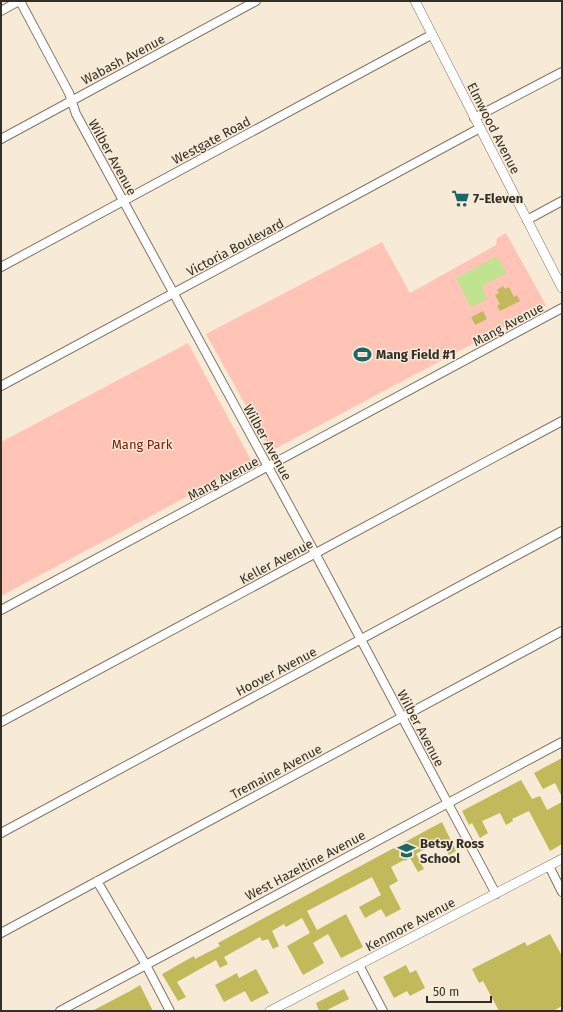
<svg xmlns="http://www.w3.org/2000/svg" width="563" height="1012" viewBox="0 0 563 1012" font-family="'Fira Sans',sans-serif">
	<rect width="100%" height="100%" fill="#f7ebd8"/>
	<path fill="#ffc4b6" d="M506 233 546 305 271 451 206 334 382 242 410 293 496 245 497 238Z
		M188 343 252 462 1 596V442Z"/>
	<path fill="#bfe38e" d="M496 257 498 258 506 272 505 274 482 286 487 299 472 307 470 306 456 278Z"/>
	<path fill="#c2b95b" d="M503 286 505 289 509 287 514 297 517 295 520 301 500 311 497 306 500 304 495 295 499 293 497 290Z
		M483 311 487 319 475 325 471 317Z
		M562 758V797L555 783 543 789 534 773Z
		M521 780 532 799 540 796 547 810 562 802V844L550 851 529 811 512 819 513 821 506 825 500 813 482 821 488 833 480 838 472 823 469 825 462 811Z
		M442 822 456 851 449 855 440 840 416 854 424 869 418 872 410 858 405 861 404 860 391 867 398 881 389 886 401 909 386 917 381 909 365 918 359 907 381 895 372 877 307 911 317 930 346 914 363 947 341 958 328 934 313 943 324 963 303 975 287 946 310 933 302 918 286 927 284 924 272 931 279 946 273 949 268 939 262 941 260 937 224 957 228 964 220 968 216 960 177 982 186 997 178 1001 162 974 194 956 195 959 220 946 218 943Z
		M550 934 562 956V1006L553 1011H499L483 981 479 983 472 969 525 942 527 946Z
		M406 965 410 973 416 970 425 988 410 996 407 991 394 998 383 977Z
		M256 969 269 993 251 1002 245 991 224 1002 215 985 237 973 239 978Z
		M140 985 153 1011H92L132 990Z
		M344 989 349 999 325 1011H319L316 1003Z"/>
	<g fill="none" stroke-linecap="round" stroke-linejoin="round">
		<defs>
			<path id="minor" d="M20 1 69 93 76 114 315 553 496 894
				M1 11 19 1
				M474 118 562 72
				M1 139 256 1
				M527 220 562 201
				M1 267 431 35
				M1 386 480 128
				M1 610 562 308
				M1 722 562 421
				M1 833 562 531
				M549 866 562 892
				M97 881 146 965 170 1011
				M1 933 562 631
				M359 965 383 1011
				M60 1011 562 742"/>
			<path id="tertiary" d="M415 1 562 288
				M270 1011 562 859"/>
		</defs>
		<use href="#minor" stroke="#807664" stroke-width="10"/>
		<use href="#tertiary" stroke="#807664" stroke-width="10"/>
		<use href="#minor" stroke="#fff" stroke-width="8"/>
		<use href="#tertiary" stroke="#fff" stroke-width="9"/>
	</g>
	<defs>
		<symbol id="supermarket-bare" viewBox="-9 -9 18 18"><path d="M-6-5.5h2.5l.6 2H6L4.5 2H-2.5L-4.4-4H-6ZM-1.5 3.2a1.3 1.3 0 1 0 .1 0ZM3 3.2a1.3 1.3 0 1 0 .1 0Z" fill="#196769" stroke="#f7ebd8" stroke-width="2.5" paint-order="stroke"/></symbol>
		<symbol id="stadium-bare" viewBox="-9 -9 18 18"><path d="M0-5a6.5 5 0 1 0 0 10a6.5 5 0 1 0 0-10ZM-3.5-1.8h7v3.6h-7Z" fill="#196769" stroke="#f7ebd8" stroke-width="2.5" paint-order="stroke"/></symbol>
		<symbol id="school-bare" viewBox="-9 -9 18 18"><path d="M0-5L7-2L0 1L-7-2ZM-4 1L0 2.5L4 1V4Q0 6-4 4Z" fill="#196769" stroke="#f7ebd8" stroke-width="2.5" paint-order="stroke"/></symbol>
	</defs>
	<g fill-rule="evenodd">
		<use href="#supermarket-bare" x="448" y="186" width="25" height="25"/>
		<use href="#stadium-bare" x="350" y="342" width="25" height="25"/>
		<use href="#school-bare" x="394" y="838" width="25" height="25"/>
	</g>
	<g text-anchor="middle" stroke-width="3" stroke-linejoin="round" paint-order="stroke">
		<g font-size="13" fill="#332f27" stroke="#f7ebd8">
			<text transform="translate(123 59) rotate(-28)" y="5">Wabash Avenue</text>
			<text transform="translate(494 128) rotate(63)" y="5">Elmwood Avenue</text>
			<text transform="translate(211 140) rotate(-28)" y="5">Westgate Road</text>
			<text transform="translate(113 157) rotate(61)" y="5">Wilber Avenue</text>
			<text transform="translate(235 247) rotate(-28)" y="5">Victoria Boulevard</text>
			<text transform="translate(508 324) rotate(-28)" y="5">Mang Avenue</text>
			<text transform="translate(268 442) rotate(61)" y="5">Wilber Avenue</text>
			<text transform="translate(223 478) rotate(-28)" y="5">Mang Avenue</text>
			<text transform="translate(276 561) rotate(-28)" y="5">Keller Avenue</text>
			<text transform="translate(276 671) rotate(-28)" y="5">Hoover Avenue</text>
			<text transform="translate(421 728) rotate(62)" y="5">Wilber Avenue</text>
			<text transform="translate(276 771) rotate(-28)" y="5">Tremaine Avenue</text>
			<text transform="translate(305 865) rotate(-28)" y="5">West Hazeltine Avenue</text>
			<text transform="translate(410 924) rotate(-28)" y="5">Kenmore Avenue</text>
		</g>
		<g font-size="13" font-weight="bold" fill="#332f27" stroke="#f7ebd8" text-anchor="start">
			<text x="473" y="203">7-Eleven</text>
			<text x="376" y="359">Mang Field #1</text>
			<text x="420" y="848">Betsy Ross<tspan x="420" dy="15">School</tspan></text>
		</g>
		<g font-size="13" fill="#821400" stroke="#f7ebd8">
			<text x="142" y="449">Mang Park</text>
		</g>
	</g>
	<rect width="563" height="1012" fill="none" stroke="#332f27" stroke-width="4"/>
	<path d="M427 996v6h64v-6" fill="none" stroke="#332f27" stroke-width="2"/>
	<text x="433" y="996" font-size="12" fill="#332f27" stroke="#f7ebd8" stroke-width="3" paint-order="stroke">50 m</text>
</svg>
